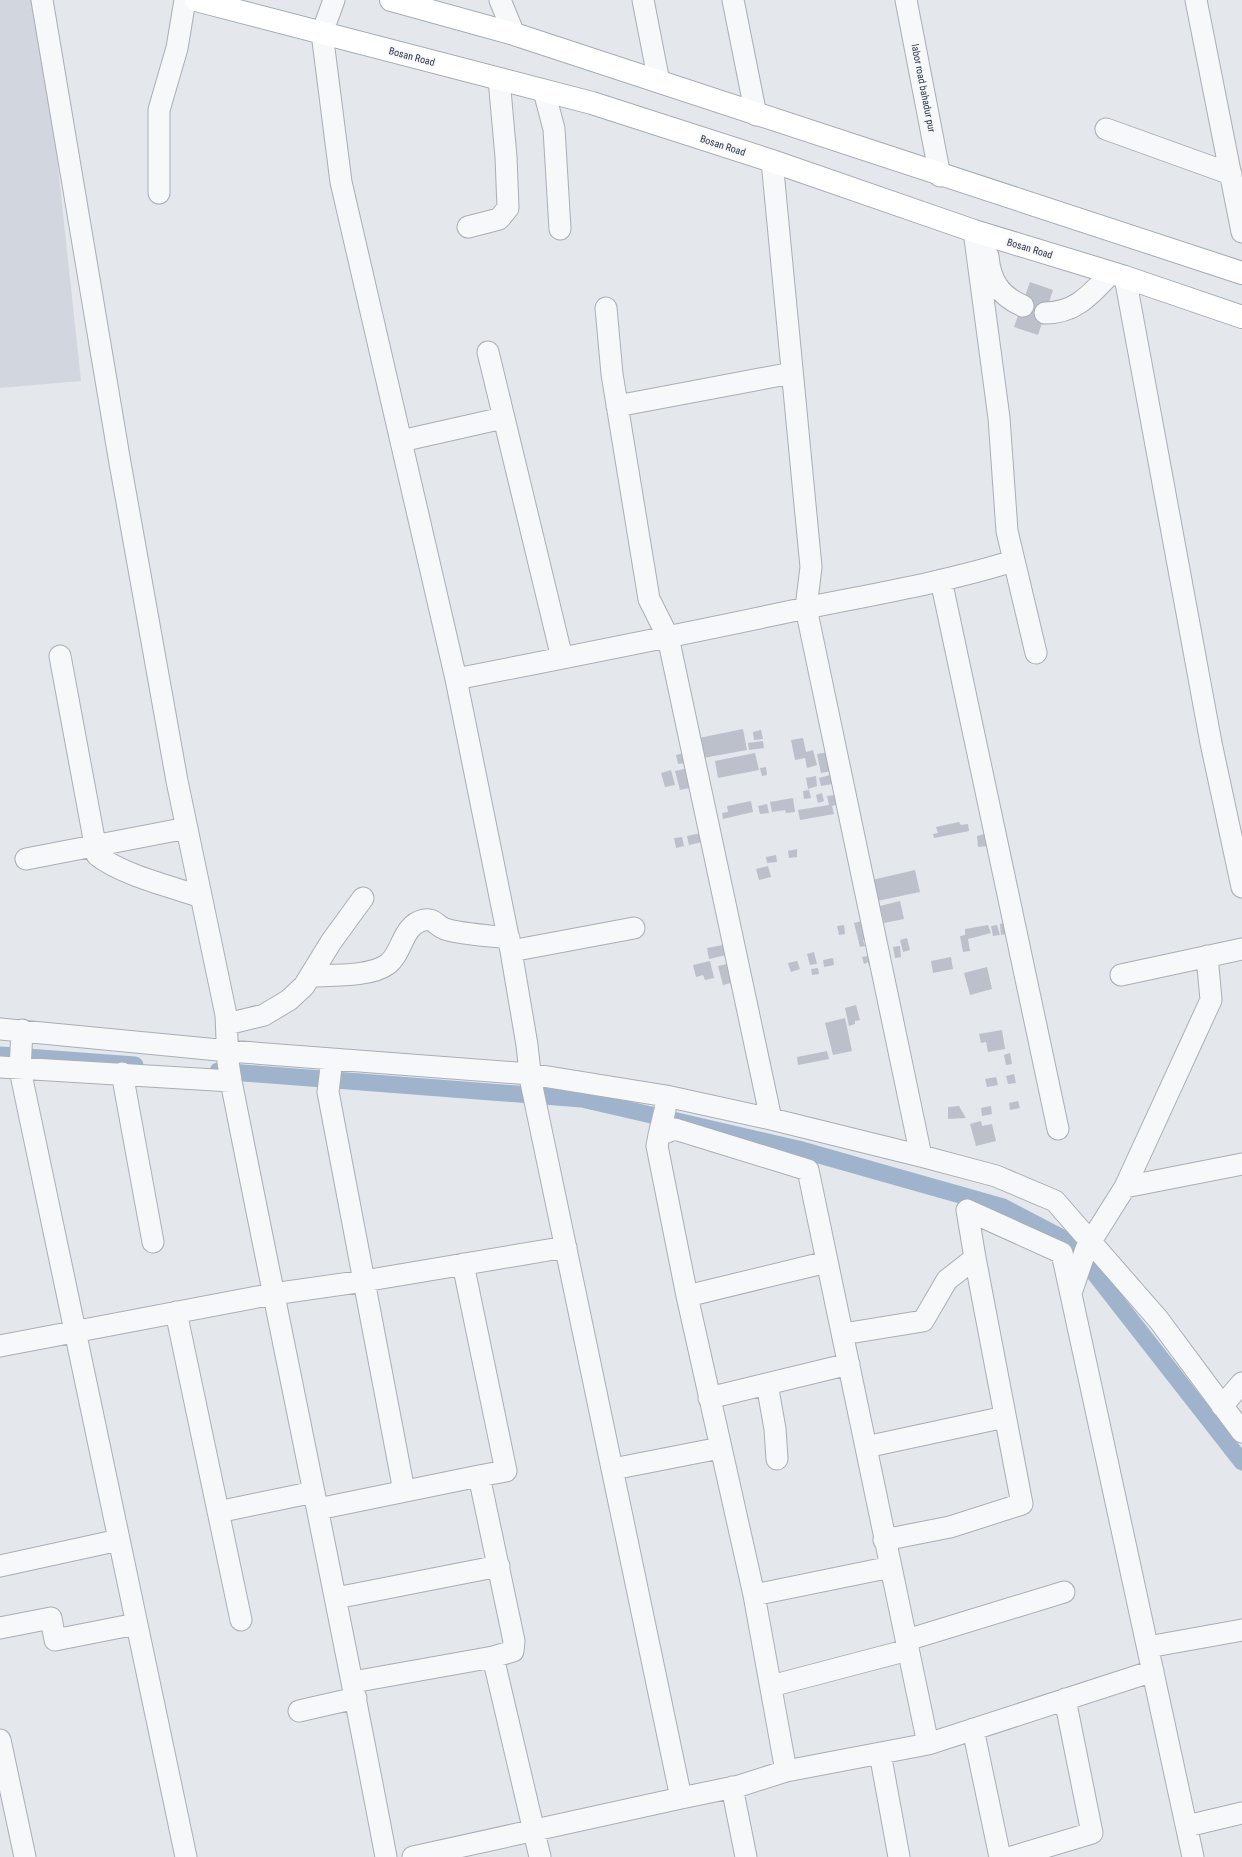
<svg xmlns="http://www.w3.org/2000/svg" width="1242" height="1857" viewBox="0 0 1242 1857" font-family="'Roboto Condensed',sans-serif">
	<rect width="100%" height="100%" fill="#e4e7ec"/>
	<path fill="#d2d6de" d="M0 0H40L81 381 0 388Z"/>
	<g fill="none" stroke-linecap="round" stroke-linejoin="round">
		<path stroke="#9fb4cc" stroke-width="17" d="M0 1055 135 1065
			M218 1071 582 1099 798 1149 1003 1207 1070 1242 1242 1462"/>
	</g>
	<path fill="#bbc0ca" d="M1030 282 1053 290 1038 335 1014 327Z
		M743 729 747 750 703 758 699 738Z
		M761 730 763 739 754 740 753 732Z
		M803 738 806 752 813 750 817 765 807 768 805 758 795 760 791 740Z
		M763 741 764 748 749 750 748 743Z
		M829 752 832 771 821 773 817 754Z
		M684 753 686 763 678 764 676 755Z
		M755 753 759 770 718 778 715 761Z
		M766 767 767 775 762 776 760 768Z
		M689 768 694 787 680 790 675 771Z
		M671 770 675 785 665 787 661 773Z
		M830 775 832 784 821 786 819 778Z
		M816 776 817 786 808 789 806 778Z
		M809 790 811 798 804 799 803 791Z
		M822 793 824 801 818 803 816 795Z
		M835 795 836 805 832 806 834 814 800 820 798 810 829 805 827 796Z
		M793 798 795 812 786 813 785 810 772 812 770 802Z
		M751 801 753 812 723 819 722 813 728 812 727 806Z
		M767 804 769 813 760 814 758 806Z
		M959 822 961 825 968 824 969 831 934 838 933 834 938 833 936 827Z
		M701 833 702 842 689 845 687 836Z
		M985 834 987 846 978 847 977 836Z
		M682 837 684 846 676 848 674 838Z
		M797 849V857L789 858 788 851Z
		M776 855 777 862 767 863 766 857Z
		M768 866 771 877 759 880 756 869Z
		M915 870 920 892 877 901 872 880Z
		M900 901 904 919 884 923 880 906Z
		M866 920 870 938 863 940 865 946 860 947 854 923Z
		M1008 922 1010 933 1001 935 1000 924Z
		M844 925 845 934 839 935 837 926Z
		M988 925 991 933 968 939 970 951 963 952 960 936 965 935V929Z
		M997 925 1000 935 993 936 991 926Z
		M907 938 910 950 903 952 900 940Z
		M723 945 726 955 709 959 707 948Z
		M900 946 901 957 895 958 893 947Z
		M814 952 817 964 810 965 807 954Z
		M874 955 875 964 869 966 868 962 864 964 862 957Z
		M951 957 953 969 933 973 931 961Z
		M833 958 834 965 824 967 823 960Z
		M710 961 714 978 705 980 703 975 696 977 693 965Z
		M797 961 800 969 791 972 788 963Z
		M727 964 731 983 723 985 718 966Z
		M987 967 992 989 970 995 964 973Z
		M818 968 819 974 812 975 811 969Z
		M856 1005 860 1020 855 1021V1024L849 1026 845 1008Z
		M845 1018 852 1051 833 1055 825 1023Z
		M1002 1030 1005 1049 988 1052 986 1042 981 1043 979 1034Z
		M827 1051 829 1059 798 1065 797 1057Z
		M1010 1053 1012 1064 1006 1065 1004 1055Z
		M1014 1074 1016 1083 1008 1084 1006 1076Z
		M996 1077 998 1085 987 1087 985 1079Z
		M1018 1101 1020 1108 1010 1110 1009 1103Z
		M959 1106 966 1118 948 1119V1107Z
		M991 1106 992 1114 982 1116 981 1108Z
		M981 1121 982 1126 992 1124 996 1141 976 1146 970 1124Z"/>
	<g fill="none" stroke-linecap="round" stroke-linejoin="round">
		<defs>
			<path id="minor" d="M42 0 120 463 177 781 226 1015 228 1062 231 1081C282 1340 337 1598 386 1857
				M334 0 322 33 341 182 456 679 511 951 527 1045 531 1082 681 1798 413 1857
				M500 0 514 34
				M643 0 659 82
				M733 0 756 115
				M906 0 940 176
				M1196 0 1242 232
				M544 91 554 129 560 229
				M1106 129 1231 174
				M772 161 811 567 806 608 921 1156
				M159 193V110L177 48 185 0
				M468 227 499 219 508 208 506 157 499 79
				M974 231 999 418 1007 531 1036 653
				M988 256C990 281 1000 296 1023 306
				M1125 277 1211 743 1242 887
				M606 308 612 374 649 599 668 637 771 1119
				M1045 313C1076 313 1091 294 1111 273
				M488 352 562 658
				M617 406 792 373
				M401 441 503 418
				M941 580 1058 1129
				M60 656 97 855C122 875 170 886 201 897
				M456 679C573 656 690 633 806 608 875 594 946 582 1013 561
				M26 859 187 828
				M511 951 634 928
				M1121 975 1242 949
				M311 976C332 975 371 977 388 964 403 952 402 925 424 920 435 918 436 926 445 929 459 934 493 936 509 938
				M227 1024 264 1015 289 1000 304 986 331 942 363 898
				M0 1029 229 1051 530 1074 666 1096 771 1119 921 1156 996 1176 1055 1201 1158 1319 1242 1432
				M22 1030 20 1070 186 1857
				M332 1059 328 1092 404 1491
				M0 1067 231 1081
				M122 1073 153 1242
				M659 1135 665 1110 666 1096
				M1125 1187 1242 1164
				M967 1210 1062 1253 1193 1857
				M463 1264 506 1471 479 1476 514 1641 513 1651 493 1657 540 1857
				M1071 1293 1086 1249 1125 1187 1211 1000 1207 956
				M687 1296 827 1262
				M176 1312 241 1620
				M843 1334 923 1321 947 1280 975 1258 967 1210
				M0 1346 273 1294 364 1281 566 1247
				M767 1384 775 1429 777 1459
				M709 1398 849 1364
				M1222 1406 1242 1383
				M866 1447 1005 1417
				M613 1469 720 1448
				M318 1509 479 1476
				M218 1512 314 1492
				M884 1540 950 1527 1022 1504 975 1258
				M0 1566 119 1540
				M754 1595 891 1567
				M336 1598 499 1566
				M0 1628 51 1618 55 1640 136 1624
				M907 1640 1064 1592
				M1148 1647 1242 1630
				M353 1682 493 1657
				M771 1686 908 1650
				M299 1711 356 1698
				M973 1729 1000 1857
				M0 1740 25 1857
				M880 1753 899 1857
				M786 1771 754 1595 687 1296 657 1146 659 1135 675 1129 808 1170 928 1744
				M732 1787 746 1857
				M681 1798 739 1786 786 1771 928 1744 1153 1671
				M1187 1826 1242 1813
				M1012 1857 1092 1833 1065 1699"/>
			<path id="major" d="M196 0 592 103 772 161 974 231 1125 277 1242 317
				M391 0 514 34 1242 273"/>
		</defs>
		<use href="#minor" stroke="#a9aeb7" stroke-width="23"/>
		<use href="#major" stroke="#a3abb8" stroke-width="24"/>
		<use href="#minor" stroke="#f7f8fa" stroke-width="21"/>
		<use href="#major" stroke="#fff" stroke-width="22"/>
	</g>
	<g text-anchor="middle" stroke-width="3" stroke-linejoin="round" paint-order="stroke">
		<g font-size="10" fill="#2b3445" stroke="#f4f6f9">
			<text transform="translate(412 56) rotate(15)" y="4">Bosan Road</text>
			<text transform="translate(924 88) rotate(79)" y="4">labor road bahadur pur</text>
			<text transform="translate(723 145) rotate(18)" y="4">Bosan Road</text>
			<text transform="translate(1030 248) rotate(17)" y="4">Bosan Road</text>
		</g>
	</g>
</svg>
